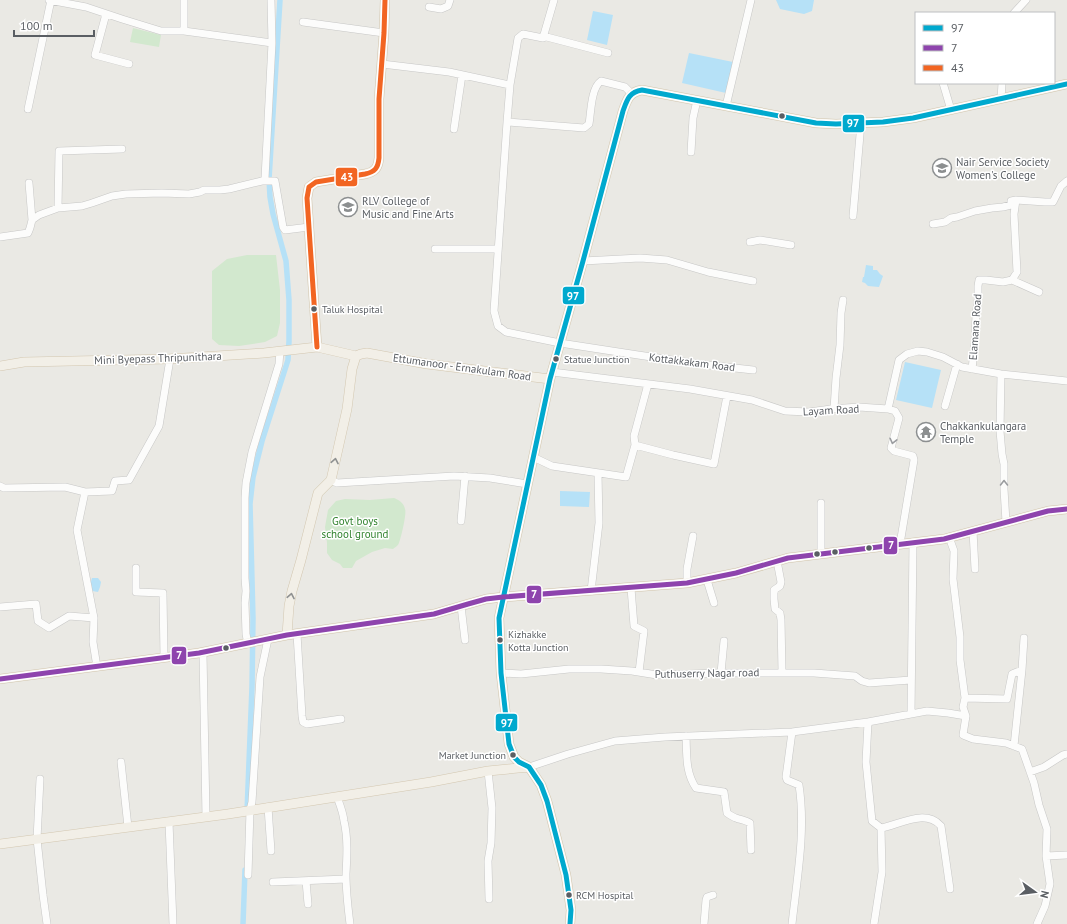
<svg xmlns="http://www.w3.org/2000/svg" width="1067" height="924" viewBox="0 0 1067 924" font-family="'PT Sans',sans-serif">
  <rect width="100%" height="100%" fill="#eae9e4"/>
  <path fill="#d2e8ce" d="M133,28l28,7 -2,12 -29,-5z
    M247,255h29l4,35v33l-3,13 -12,6 -26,4 -20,-1 -7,-6v-68l15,-12z
    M394,498c5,2 10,5 11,11 2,4 -4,29 -6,34 -1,3 -4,4 -6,6l-8,-1 -13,4 -16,9 -4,7h-9l-3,-4 -8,-4 -5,-7v-10l-2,-16 3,-17 8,-9 9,-2 25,1z"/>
  <path fill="#b6e1f7" d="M776,0h38l-2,11 -8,3 -24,-5z
    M593,11l20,4 -6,30 -20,-5z
    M689,53l44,9 -7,31 -44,-10z
    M866,265l7,1v4h4l3,4 3,2 -4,11 -11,-1 -3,-3 -3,-1 1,-5h1z
    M905,362l36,8 -9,38 -36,-8z
    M560,491l30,1 -1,15 -29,-1z
    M92,578h6l3,4 -1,5 -2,5 -6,-1 -2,-6z"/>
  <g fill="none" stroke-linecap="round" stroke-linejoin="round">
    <path stroke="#b6e1f7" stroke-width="5.5" d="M247,812l5,-125 1,-69 -3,-114 3,-27 9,-36 26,-81 1,-19v-41l-3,-39 -13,-47 -3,-17 -1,-18 11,-179
      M243,924l2,-54"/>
    <defs>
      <path id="minor" d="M49,0l37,7 36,12 39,12h23l88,12 -7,135v3h10l8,46 2,3 24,-3
        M271,0l1,43
        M554,0l-11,38 -20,-4 -5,4 -8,47 -3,37 -13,189 4,15 8,6 54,11 78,12 61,9 54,6
        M429,7l12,2 7,-3 2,-6
        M1014,13l12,-13
        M106,14l-11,41 34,9
        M303,22l81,11
        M184,31v-31
        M543,36l65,17
        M382,64l67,8 61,13
        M943,83l8,27
        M1001,99l1,-16
        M726,106l25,-106
        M28,109l23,-109
        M507,122l77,6 5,-4c2,-12 2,-36 12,-43l24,6 7,7
        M454,129l8,-54
        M691,152l2,-34 4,-18
        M29,183l3,37
        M58,208l1,-57 63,-2
        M853,216l8,-93
        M933,224l12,-2 6,-4 6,-1 18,-6 17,-3 11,-1 8,-2v-4l5,-1 29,2h8l8,-16 6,-5
        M0,237l28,-4 2,-5 2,-8 7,-5 19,-7 24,-2 10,-3 20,-7 14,-2 36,-1 27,1 11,-2 4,-2h16l9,-1 33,-8h3
        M750,242l10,-2 31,5
        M435,249h63
        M583,261l57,-3 27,2 41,12 45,9
        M1012,280l27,12
        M972,369l3,-27 1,-27 2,-16v-13l1,-6h7l17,2 9,-2 5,-8 -3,-58 2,-14
        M552,372l138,17 62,11 33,11 24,1 22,-3 28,-2 29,2 11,-49 8,-6 11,-3 9,1 16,5 19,10 39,7 66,7
        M1001,374l-1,57 2,23 2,10v25l2,33
        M945,406l12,-42
        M834,409l2,-31 4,-33 1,-32 2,-13
        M888,409l7,2 4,7 -8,30 3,3 19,5 1,4 -14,84
        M635,445l-1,-9 14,-52
        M533,457l19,9 74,11 9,-32 38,10 41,9 13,-68
        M331,480l6,3 117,-7 36,2 37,6
        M0,486l4,2 61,-1 20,5
        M821,503v51
        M461,521l4,-45
        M973,531l2,38
        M949,537l5,14 -1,28 7,58v23l5,38 -2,9 3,9
        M777,561l4,21 -1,4 -6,4v9l1,10 5,4 1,7 1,52
        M136,568v24l27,1 1,65
        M707,580l7,23
        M687,583v-14l6,-33
        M631,588l3,38 10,5 -5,41
        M591,591l8,-68 -1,-50
        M461,606l4,34
        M0,607l36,-3 2,17 11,7 20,-12 25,2 -1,24 4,25
        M94,618l-17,-88 8,-38 27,-1 3,-10 14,-1 30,-54 11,-67
        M297,634l5,82 1,6 4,2 34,-5
        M248,644l-2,-10 -1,-31 1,-12 -1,-13v-80l1,-15 6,-31 27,-88 1,-13
        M203,653l3,164
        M1022,670l2,-32
        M501,673l20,1 48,-5h32l31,2 25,4 64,-2h93l41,3 7,5 7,2 42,-3
        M721,673l3,-32
        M965,698l42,1 5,-25 10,-4 -8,76
        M911,714l16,-3 21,2 18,3 -3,19 10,4 33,4 16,6 12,34 5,22 8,24 -1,27 4,28 -5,22 -8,18
        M868,722l-2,40 6,59 9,7 1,44 -8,52
        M792,732l-6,45 1,3 12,5c7,46 -2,93 -7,139
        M686,736c1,18 -1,36 10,52l28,4 3,21c3,2 6,4 9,5 5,2 9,2 14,5l1,27
        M121,762l7,65
        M529,767l39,-13 47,-13 50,-4 127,-5 76,-10 43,-8 2,-172
        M488,771l4,37 -1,35 -3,18 1,38
        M1030,772l14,-5 19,-12 4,-1
        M40,779l-3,60 6,56 4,29
        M337,797c3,8 6,15 7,24 4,17 3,35 2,53 0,17 2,34 4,50
        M268,807l3,44
        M169,822l4,102
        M881,828c18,-3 44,-20 60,-2l9,63
        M1046,856l21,-1
        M248,875l2,-65 2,-8 8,-125 8,-38
        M306,881l2,23
        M273,882l73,-3
        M704,924l2,-24 1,-3 6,-2"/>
      <path id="major" d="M317,347l-10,-149 2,-11 7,-5 49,-8c10,-2 13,-6 14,-16v-59l5,-66 1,-33
        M0,366l24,-4 144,-3 96,-6 53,-6 39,9
        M287,635l2,-29 3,-15 9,-31 17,-67 13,-13 16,-71 5,-40 4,-13 5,-2 6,-1 60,11 123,15
        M0,679l199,-26 88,-18 147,-21 34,-10 18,-5 17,-2 184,-14 49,-10 52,-15 156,-19 104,-28 19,-2
        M0,844l228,-30 203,-32 57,-11 41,-4
        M570,924l1,-14 -5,-35 -19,-74 -6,-16 -12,-18 -10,-5 -5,-5 -5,-13 -8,-71 -2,-55 51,-239 33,-118 40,-150c4,-11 6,-19 19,-21l174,33 20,1 47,-2 30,-4 154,-34"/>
    </defs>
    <use href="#minor" stroke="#c7c7c6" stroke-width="8"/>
    <use href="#major" stroke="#d3c7b0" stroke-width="10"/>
    <use href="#minor" stroke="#fcfcfb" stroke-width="7"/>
    <use href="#major" stroke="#f2efe7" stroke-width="9"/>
    <defs>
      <path id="bus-1" d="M570,924l1,-14 -5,-35 -19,-74 -6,-16 -12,-18 -10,-5 -5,-5 -5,-13 -8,-71 -2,-55 51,-239 33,-118 40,-150c4,-11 6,-19 19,-21l174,33 20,1 47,-2 30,-4 154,-34"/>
      <path id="bus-2" d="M0,679l199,-26 88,-18 147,-21 34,-10 18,-5 17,-2 184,-14 49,-10 52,-15 156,-19 104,-28 19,-2"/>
      <path id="bus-3" d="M317,347l-10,-149 2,-11 7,-5 49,-8c10,-2 13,-6 14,-16v-59l5,-66 1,-33"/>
    </defs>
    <use href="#bus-1" stroke="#fff" stroke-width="8"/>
    <use href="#bus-2" stroke="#fff" stroke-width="8"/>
    <use href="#bus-3" stroke="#fff" stroke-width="8"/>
    <use href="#bus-1" stroke="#00a9ce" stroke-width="5"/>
    <use href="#bus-2" stroke="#8e44ad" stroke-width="5"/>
    <use href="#bus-3" stroke="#f26522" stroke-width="5"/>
  </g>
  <defs><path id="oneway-chevron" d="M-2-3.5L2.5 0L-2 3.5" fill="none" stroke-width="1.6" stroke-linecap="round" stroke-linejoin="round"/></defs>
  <g stroke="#9b9da0">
    <use href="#oneway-chevron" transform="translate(893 441) rotate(104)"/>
    <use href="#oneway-chevron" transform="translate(1004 483) rotate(-90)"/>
  </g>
  <g stroke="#8f9191">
    <use href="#oneway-chevron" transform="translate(335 461) rotate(-79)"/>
    <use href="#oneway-chevron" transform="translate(291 596) rotate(-79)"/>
  </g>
  <defs>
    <symbol id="university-ring" viewBox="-11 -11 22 22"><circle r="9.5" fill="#fff" stroke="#8c8f90" stroke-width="1.5"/><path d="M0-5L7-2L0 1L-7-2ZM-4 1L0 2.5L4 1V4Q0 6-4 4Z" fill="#8c8f90"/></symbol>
    <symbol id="temple-ring" viewBox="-11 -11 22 22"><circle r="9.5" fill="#fff" stroke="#8c8f90" stroke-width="1.5"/><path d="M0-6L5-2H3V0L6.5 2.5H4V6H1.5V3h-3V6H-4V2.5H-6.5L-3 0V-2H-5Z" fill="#8c8f90"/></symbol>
  </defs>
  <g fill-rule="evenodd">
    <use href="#university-ring" x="931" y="157" width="22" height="22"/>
    <use href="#university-ring" x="337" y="196" width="22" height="22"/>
    <use href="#temple-ring" x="915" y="421" width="22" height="22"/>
  </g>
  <g fill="#5a5e63" stroke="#fff" stroke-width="1.5">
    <circle cx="782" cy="116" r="3.5"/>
    <circle cx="314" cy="309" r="3.5"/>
    <circle cx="556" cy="359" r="3.5"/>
    <circle cx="869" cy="548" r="3.5"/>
    <circle cx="835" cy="552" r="3.5"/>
    <circle cx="817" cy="554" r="3.5"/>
    <circle cx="500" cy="640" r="3.5"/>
    <circle cx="226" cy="648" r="3.5"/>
    <circle cx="513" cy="755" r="3.5"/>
    <circle cx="569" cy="895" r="3.5"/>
  </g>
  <g text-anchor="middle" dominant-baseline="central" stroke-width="3" stroke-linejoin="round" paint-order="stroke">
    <g font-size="10" fill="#5a5e63" stroke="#fff" text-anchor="start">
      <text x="322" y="309">Taluk Hospital</text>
      <text x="564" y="359">Statue Junction</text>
      <text x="508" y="634">Kizhakke<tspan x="508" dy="13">Kotta Junction</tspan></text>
      <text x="506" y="755" text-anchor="end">Market Junction</text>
      <text x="576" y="895">RCM Hospital</text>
    </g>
    <g font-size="11" fill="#5a5e63" stroke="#fff" text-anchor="start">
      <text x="956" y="162">Nair Service Society<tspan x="956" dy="13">Women's College</tspan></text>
      <text x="362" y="201">RLV College of<tspan x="362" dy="13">Music and Fine Arts</tspan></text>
      <text x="940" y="426">Chakkankulangara<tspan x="940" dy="13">Temple</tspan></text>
    </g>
    <g font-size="11" fill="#5a5e63" stroke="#fff">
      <text transform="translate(975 327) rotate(-86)">Elamana Road</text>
      <text transform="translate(158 358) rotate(-2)">Mini Byepass Thripunithara</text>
      <text transform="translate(692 362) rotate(7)">Kottakkakam Road</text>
      <text transform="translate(462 367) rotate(8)">Ettumanoor - Ernakulam Road</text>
      <text transform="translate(831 410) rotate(-3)">Layam Road</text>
      <text transform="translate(707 673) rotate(-1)">Puthuserry Nagar road</text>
    </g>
    <g font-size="11" fill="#338430" stroke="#fff">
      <text x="355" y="521">Govt boys<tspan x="355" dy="13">school ground</tspan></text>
    </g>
  </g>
  <g stroke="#fff" stroke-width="1.5">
    <rect x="842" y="114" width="23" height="19" rx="4" fill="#00a9ce"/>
    <rect x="335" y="167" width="23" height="20" rx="4" fill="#f26522"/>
    <rect x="562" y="286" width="23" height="19" rx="4" fill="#00a9ce"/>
    <rect x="883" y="536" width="15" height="19" rx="4" fill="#8e44ad"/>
    <rect x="526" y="585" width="16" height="19" rx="4" fill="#8e44ad"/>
    <rect x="171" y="646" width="16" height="19" rx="4" fill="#8e44ad"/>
    <rect x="495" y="713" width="23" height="19" rx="4" fill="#00a9ce"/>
  </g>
  <g font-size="11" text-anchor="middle" font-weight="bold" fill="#fff">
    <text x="853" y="127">97</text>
    <text x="347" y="181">43</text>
    <text x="573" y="300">97</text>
    <text x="891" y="549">7</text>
    <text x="534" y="598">7</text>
    <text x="179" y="659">7</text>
    <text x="507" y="727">97</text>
  </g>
  <rect x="915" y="12" width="140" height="72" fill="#ffffff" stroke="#bdbfc1"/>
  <rect x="923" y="25" width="20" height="6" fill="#00a9ce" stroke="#bdbfc1"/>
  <text x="951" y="32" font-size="12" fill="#5a5e63">97</text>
  <rect x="923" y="45" width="20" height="6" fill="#8e44ad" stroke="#bdbfc1"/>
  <text x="951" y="52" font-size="12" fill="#5a5e63">7</text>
  <rect x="923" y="65" width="20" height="6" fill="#f26522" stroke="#bdbfc1"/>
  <text x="951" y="72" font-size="12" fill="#5a5e63">43</text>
  <g transform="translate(1035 892) rotate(104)" stroke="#ffffff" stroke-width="3" paint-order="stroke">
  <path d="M0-3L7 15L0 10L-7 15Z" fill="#5a5e63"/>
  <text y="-6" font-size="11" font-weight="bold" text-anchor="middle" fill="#5a5e63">N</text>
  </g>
  <path d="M14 30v6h80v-6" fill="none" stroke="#5a5e63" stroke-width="2"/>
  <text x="20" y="30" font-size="12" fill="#5a5e63" stroke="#ffffff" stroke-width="3" paint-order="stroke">100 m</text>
</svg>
